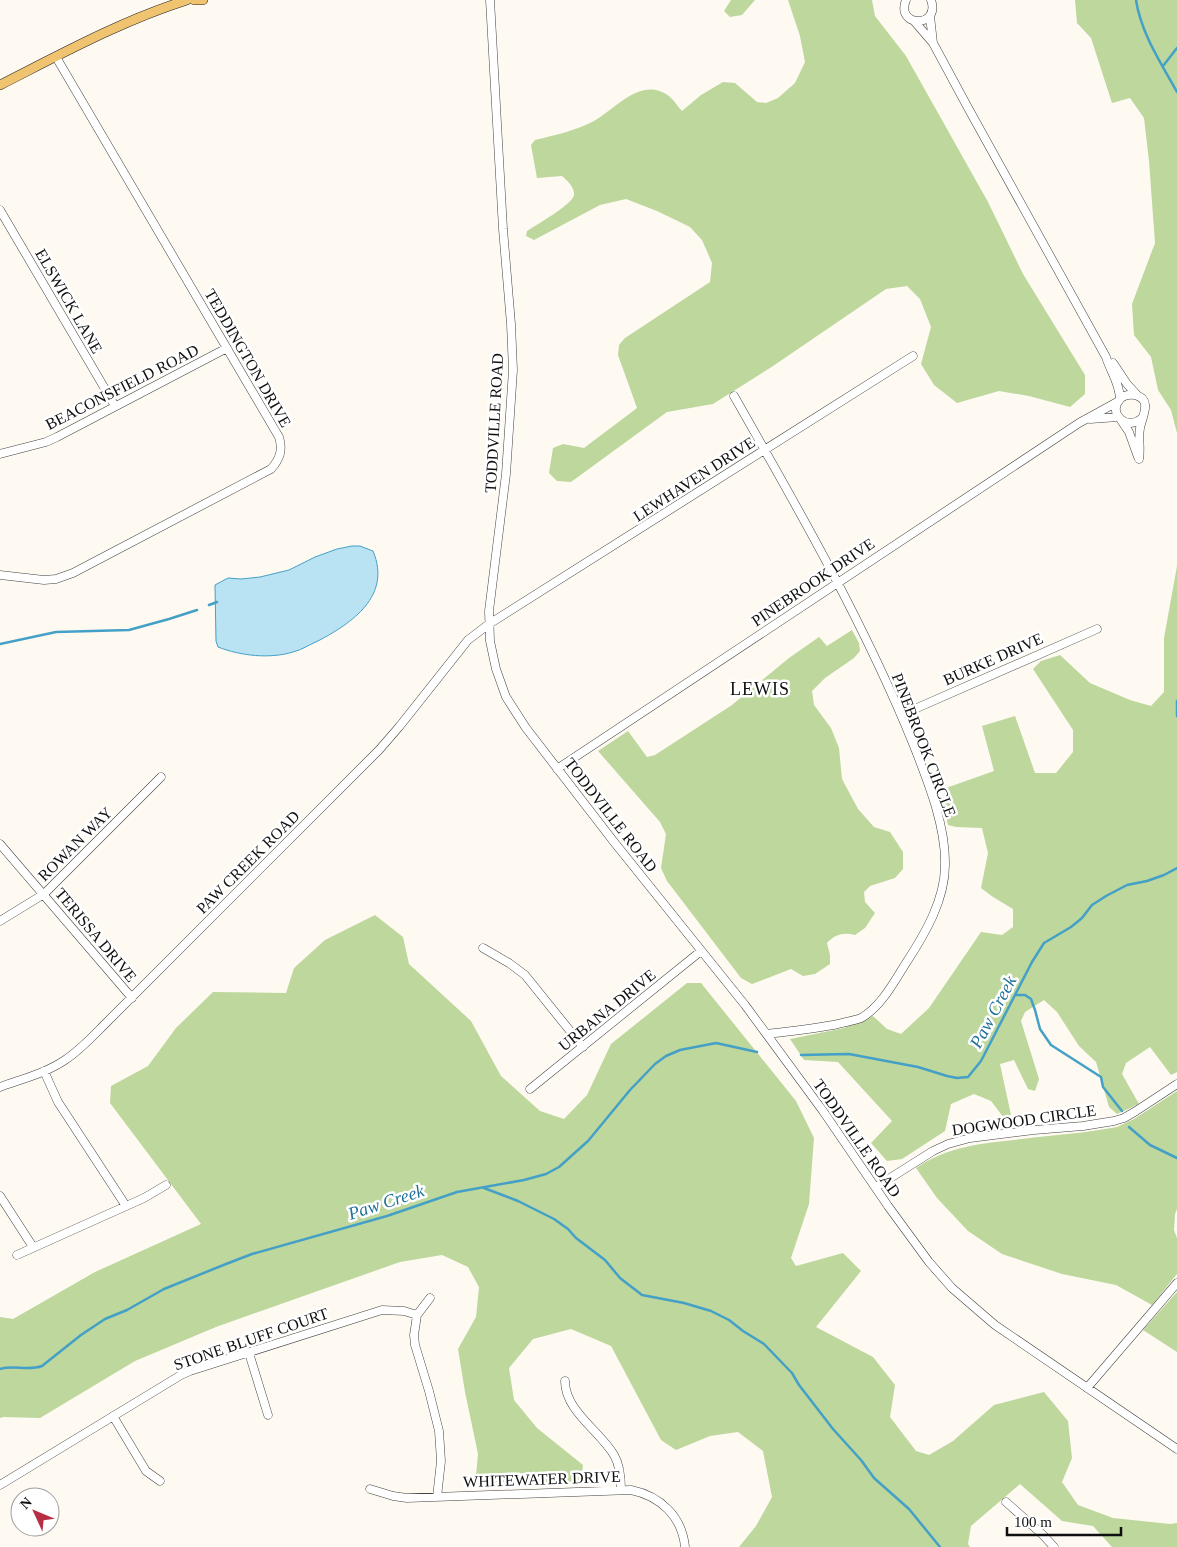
<svg xmlns="http://www.w3.org/2000/svg" width="1177" height="1547" viewBox="0 0 1177 1547" font-family="'Times New Roman',serif">
  <rect width="100%" height="100%" fill="#fefaf2"/>
  <path fill="#bdd79d" d="M731,0h24l-13,15 -12,2 -6,-6z
    M788,0h84l3,16 31,40 82,146 35,72 62,101v19l-15,13 -41,-11 -30,-5 -42,12 -23,-18 -13,-21 10,-37 -11,-28 -13,-13 -21,3 -113,77 -60,38 -46,8 -96,70 -14,-1 -8,-8 4,-25 10,-4 21,4 53,-40 -19,-53 1,-10 6,-7 85,-56 2,-19 -10,-23 -12,-13 -33,-16 -31,-12 -26,6 -66,35 -8,-4 1,-5c9,-6 45,-26 47,-36 1,-7 -7,-15 -12,-19l-25,2 -6,-33 4,-5c20,-5 40,-9 59,-19 23,-13 47,-45 75,-25 5,4 9,11 13,15l19,-16 22,-13 12,1 22,19 9,1 12,-5 17,-15 10,-21 -5,-26z
    M1075,0h102v433l-6,-23 -13,-20 -7,-33 -17,-22 -2,-31 23,-61 -6,-82 -5,-43 -14,-20 -18,5 -21,-65 -14,-15z
    M1177,566v506l-6,3 -21,-28 -24,16 -4,11 17,30 -22,10 -8,-7 -13,-45 -17,-16 -22,-34 -13,-12 -19,12 -4,9 18,58 -4,12 -7,-2 -14,-29 -14,4 11,51 -7,3 -13,-17 -17,-7 -23,10 -6,27 -43,28 -15,2 -16,-18 21,-22 -54,-59 -34,-2 -14,-21 54,-11 29,-12 14,13 14,5 28,-26 52,-76 21,3 11,-8v-18l-20,-12 -12,-9 7,-35 -6,-25 -26,-1 -8,-2 -6,-25 4,-12 48,-17 -12,-45 33,-10 20,57h21l17,-21v-22l-40,-61 8,-8 19,-6 30,28 40,17 21,6 13,-14v-54z
    M852,630l7,13 1,8 -6,7 -29,20 -13,13 2,14 17,23 8,20 3,31 16,30 16,18 16,5 13,20v17l-8,9 -25,8 -6,6 1,10 10,11 -10,15 -10,7c-11,-3 -20,-1 -28,8l3,12v9l-15,10 -12,2 -12,-7 -39,15 -11,-6 -74,-97 -6,-13 5,-34 -6,-12 -62,-71 30,-20 19,26 8,-2 77,-50 57,-47 30,-21 8,9z
    M375,915l28,22 6,27 62,57 30,55 39,35 24,8 23,-24 24,-51 76,-61h14l95,118 18,37 -5,66 -18,54 5,8 47,-13 18,18 -45,56 57,30 22,28 -5,32 26,34 13,4 24,-14 41,-36 50,-13 24,29 4,37 -10,24 16,23 35,13 57,6 7,-1v24h-65l-19,-21 -31,-5 -42,-37 -49,42 -3,18 2,3h-231l17,-21 16,-29 -9,-46 -25,-19 -28,4 -34,14 -15,-10 -50,-94 -40,-17 -38,10 -24,29 5,32 23,28 46,37 -2,17h-83l-23,4 3,-32 -13,-62 -7,-43 18,-32 3,-30 -11,-20 -26,-12 -42,7 -184,65 -81,34 -95,57 -37,-1 -3,1v-101l13,2 82,-47 106,-48 -91,-121 1,-17 37,-20 28,-38 37,-36 73,1 8,-25 31,-28z
    M1177,1091v118l-2,5 -1,16 3,8v36l-25,31 -36,-20 -54,-11 -60,-20 -34,-23 -31,-33 -21,-30c31,-22 69,-25 106,-29 32,-4 64,-6 95,-12l17,-8z
    M1177,1292v60l-34,-22z"/>
  <path fill="#b9e3f3" stroke="#44a0c6" d="M352,546h8l13,5c19,45 -21,72 -55,90 -8,3 -16,9 -25,11 -23,7 -52,4 -75,-5l-2,-6 -1,-56 13,-7 13,1 19,-2 29,-7 26,-13 22,-8z"/>
  <g fill="none" stroke-linecap="round" stroke-linejoin="round">
    <path stroke="#44a0c6" stroke-width="2.5" d="M1136,0c5,33 25,63 41,92
      M1163,66l14,-18
      M209,605l8,-3
      M0,644l56,-12 73,-2 40,-11 28,-9
      M1177,701v15
      M1015,995h10l6,4 4,11 5,19 11,16 50,32 2,10 19,24
      M801,1055l48,-1 69,13 29,9 10,2 11,-1 13,-16 51,-99 12,-19 27,-16 11,-9 10,-13 14,-9 21,-11 20,-4 17,-6 13,-7
      M1129,1127l21,18 27,13
      M484,1188l34,13 36,18 14,10 8,9 29,22 15,18 22,17 42,8 27,8 18,9 14,11 21,13 28,29 7,12 34,44 28,31 13,18 35,31 31,38
      M0,1369c14,-4 29,2 42,-3l39,-31 24,-16 22,-9 37,-21 62,-25 26,-10 135,-38 70,-24 67,-12 22,-6 13,-7 29,-26 42,-51 25,-26 11,-8 14,-6 36,-7 41,9"/>
    <defs>
      <path id="minor" d="M490,0l13,229 8,95 2,46 -7,104 -17,137 1,30 6,28 10,28 20,31 88,114 131,163 78,106 65,95 41,56 23,26 43,37 182,124
        M906,0c-11,28 35,28 25,0
        M930,16l3,27
        M914,21l19,22 34,63 139,251c5,16 13,24 14,42
        M0,210l115,196
        M1113,363l14,21 11,12
        M734,396c65,114 131,229 180,350 14,36 32,80 31,119 0,35 -20,69 -39,98 -12,19 -25,44 -45,55 -8,3 -16,4 -23,6 -24,5 -48,7 -71,10
        M1090,419l28,-2
        M1121,420l8,12 9,25
        M0,454l46,-12 11,-5 170,-89
        M1139,459c2,-11 -1,-20 1,-31 2,-11 13,-29 -5,-33 -6,-1 -11,0 -15,4 -13,14 7,33 22,19
        M0,575l44,5 12,-1 17,-6 198,-104c9,-10 12,-19 8,-32l-223,-380
        M901,715l196,-86
        M557,769l522,-346 40,-22
        M0,844l132,154
        M0,921l44,-27 117,-117
        M483,948l26,15 16,12 58,72
        M44,1071l14,31 68,104
        M0,1087c22,-8 46,-14 65,-27 15,-10 27,-23 40,-36l274,-274 20,-23 69,-87 21,-16 424,-268
        M530,1089l171,-138
        M876,1187l57,-36 15,-7 22,-6 64,-8 49,-4 31,-5 10,-3 12,-7 41,-27
        M0,1196l33,51
        M17,1255l127,-57 22,-13
        M430,1298l-13,17 -3,20 1,10 14,46 10,40 2,30 -4,36
        M249,1353l19,62
        M565,1381c0,30 35,50 49,74 6,10 7,23 7,35
        M1087,1388l90,-105
        M113,1416l33,55 14,10
        M0,1485l181,-110 9,-4 192,-61 22,1 13,4
        M370,1489l23,7 14,2 224,-8c29,6 51,26 54,57
        M1006,1502l37,33 11,12"/>
      <path id="major" d="M194,0h9
        M0,85c61,-31 121,-64 187,-85"/>
    </defs>
    <use href="#minor" stroke="#424242" stroke-width="9"/>
    <use href="#major" stroke="#202020" stroke-width="10"/>
    <use href="#minor" stroke="#fff" stroke-width="8"/>
    <use href="#major" stroke="#f0c370" stroke-width="9"/>
  </g>
  <g text-anchor="middle" dominant-baseline="central" stroke-width="5" stroke-linejoin="round" paint-order="stroke">
    <g font-size="16" fill="#0f0f0f" stroke="#fff">
      <text transform="translate(69 301) rotate(60)">ELSWICK LANE</text>
      <text transform="translate(248 358) rotate(60)">TEDDINGTON DRIVE</text>
      <text transform="translate(122 387) rotate(-27)">BEACONSFIELD ROAD</text>
      <text transform="translate(494 423) rotate(-87)">TODDVILLE ROAD</text>
      <text transform="translate(694 479) rotate(-33)">LEWHAVEN DRIVE</text>
      <text transform="translate(813 582) rotate(-34)">PINEBROOK DRIVE</text>
      <text transform="translate(993 659) rotate(-24)">BURKE DRIVE</text>
      <text transform="translate(924 745) rotate(69)">PINEBROOK CIRCLE</text>
      <text transform="translate(611 815) rotate(52)">TODDVILLE ROAD</text>
      <text transform="translate(75 844) rotate(-45)">ROWAN WAY</text>
      <text transform="translate(248 862) rotate(-45)">PAW CREEK ROAD</text>
      <text transform="translate(96 935) rotate(50)">TERISSA DRIVE</text>
      <text transform="translate(607 1010) rotate(-39)">URBANA DRIVE</text>
      <text transform="translate(1024 1120) rotate(-8)">DOGWOOD CIRCLE</text>
      <text transform="translate(857 1138) rotate(55)">TODDVILLE ROAD</text>
      <text transform="translate(251 1339) rotate(-19)">STONE BLUFF COURT</text>
      <text transform="translate(542 1479) rotate(-2)">WHITEWATER DRIVE</text>
    </g>
    <g font-size="18" letter-spacing="1" fill="#0f0f0f" stroke="#fff">
      <text x="760" y="689">LEWIS</text>
    </g>
    <g font-size="18" font-style="italic" fill="#1f719a" stroke="#fff">
      <text transform="translate(993 1012) rotate(-62)">Paw Creek</text>
      <text transform="translate(386 1202) rotate(-18)">Paw Creek</text>
    </g>
  </g>
  <g transform="translate(35 1512) rotate(314)"><circle r="24" fill="#ffffff" stroke="#9f9f9f"/>
  <path d="M0-4L9 19L0 12L-9 19Z" fill="#b82e43"/>
  <text y="-8" font-size="14" font-weight="bold" text-anchor="middle" fill="#0f0f0f">N</text>
  </g>
  <path d="M1007 1527v8h114v-8" fill="none" stroke="#0f0f0f" stroke-width="2.5"/>
  <text x="1014" y="1527" font-size="15" fill="#0f0f0f" stroke="#ffffff" stroke-width="4" paint-order="stroke">100 m</text>
</svg>
